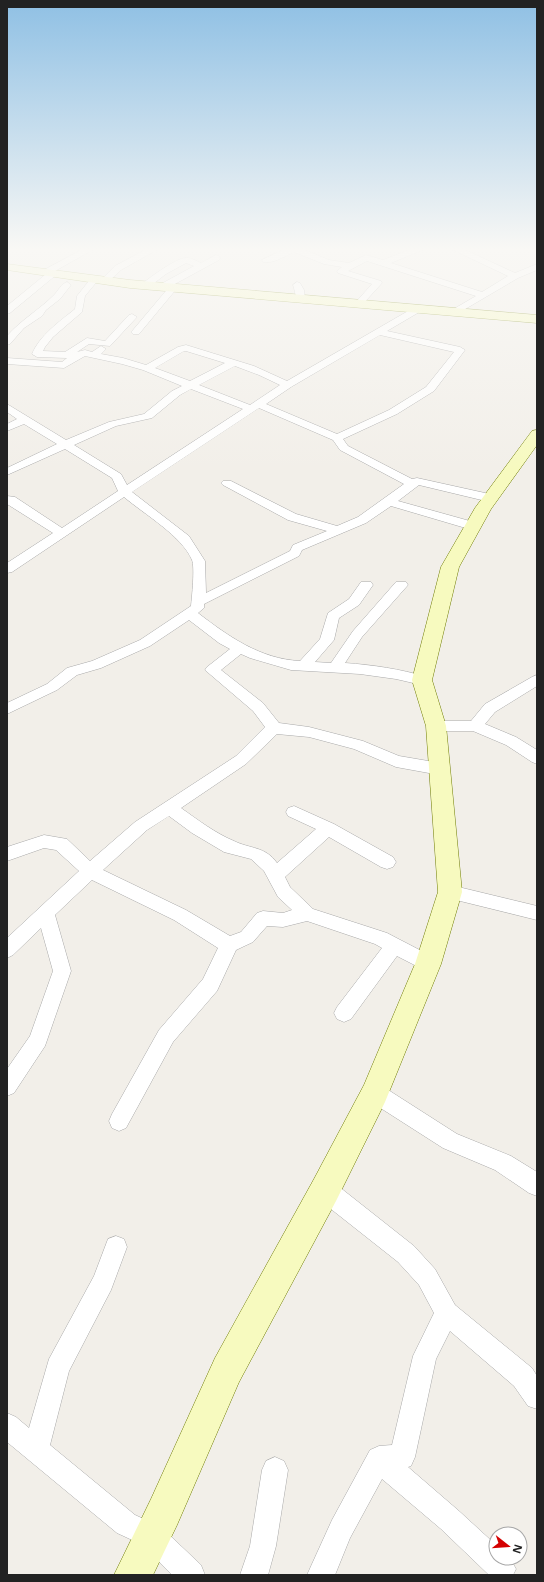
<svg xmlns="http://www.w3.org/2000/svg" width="544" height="1582" viewBox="0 0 544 1582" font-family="'Open Sans',sans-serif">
  <rect width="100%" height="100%" fill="#f2efe9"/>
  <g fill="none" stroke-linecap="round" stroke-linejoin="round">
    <defs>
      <path id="street" d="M85,248h11l-41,23 2,2 -1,2 -46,38 -3,1v-8l39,-32 -3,-2 1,-2z
        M149,248h11l-39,22 -13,12h-6l-1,-2 14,-14z
        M287,248h13l29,12 20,3 17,-8 17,5 31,-12h13l-36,15 91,29 26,-16 -59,-28h12l54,25 22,-9v6l-19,8 -63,37 -3,-1 -2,-2 2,-2 24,-14 -109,-35 -19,10 33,10 1,2 -20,22 -3,1 -4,-3 17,-19 -34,-11 -1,-2 5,-4 -18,-3 -30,-12c-9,4 -21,12 -31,10l-1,-2z
        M216,255l3,1 1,2 -1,2 -46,25 5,2 -39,47h-6l-2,-2 2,-2 37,-44 -6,3 -4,-3 1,-2 33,-18 -8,-3 -20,11 -17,13h-6l-1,-2 1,-2c8,-6 33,-25 43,-25 4,-1 10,3 15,5z
        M95,276l4,3 -14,17 -3,16 -29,25 -8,10 -2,4 22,1 22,-14 18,3 24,-26 3,-1 5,3 -27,29 -21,-2 -12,8 8,-2 7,2 9,-6 5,3 -5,5 22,4 23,7 32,-18 8,-2 68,21 33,15 128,-74h6l2,2 -2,2 -34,20 73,16 5,3 -31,41 -37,23 -54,25 5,7 64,33 5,-1 77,17 2,3 -2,3 -4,1 -71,-17 -21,16 79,22 2,3 -2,3h-8l-78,-23 -25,17 -64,27 -3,6 -95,48v4l-6,5c30,23 62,46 102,48l20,-22 8,-26 21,-14 12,-17h10l2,3 -14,20 -20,13 -5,22 -19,22 16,1 22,-32 43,-49h10l2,3 -46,52 -17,26c28,2 55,6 82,14l2,3 -2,3 -5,2 -26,-6 -36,-5 -69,-4 -41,-12 -9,-4 -20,16 42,33 16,20 30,4 54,14 36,15 41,7 6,2 2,4 -2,4 -6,2 -44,-8 -42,-18 -45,-12 -32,-3 -31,30 -65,44c17,12 34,25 53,33 16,8 31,5 43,22l39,-34 -28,-13 -2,-4 2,-4 6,-2 40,18 59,33 3,5 -3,5 -6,2 -6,-2 -52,-30 -44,40 5,10 23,22 74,24 48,25 2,6 -2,6 -7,2 -31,-16 -46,63 -7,3 -7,-3 -3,-6 3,-6 45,-59 -7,-4 -68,-23 -24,6 -16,-1 -14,16 -17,8 -19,41 -44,51 -47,86 -7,3 -7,-3 -3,-7 3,-7 47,-84 44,-51 15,-31 -44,-28 -82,-40 -37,35 16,56 -26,75 -31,47 -7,3v-27l23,-33 23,-65 -12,-43 -28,27 -6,3v-20l72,-67 -23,-21 -12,-2 -37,13v-14l37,-12 23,4 23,22 45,-39 101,-66 29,-29 -12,-16 -48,-41 2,-3 23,-18 -11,-6 -30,-23 -39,26 -49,22 -24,7 -20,15 -50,24v-11l40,-19 20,-16 25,-7 48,-21 51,-34c1,-9 4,-39 1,-46 -10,-24 -48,-46 -68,-63l-112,75 -5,1v-10l46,-30 -46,-29v-8l8,1 47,31 56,-37 -6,-13 -47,-29 -58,26v-7l50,-24 -33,-20 -17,7v-7l10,-5 -10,-7v-8l59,36 43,-18 35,-8 28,-23 10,-5 -39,-16 -21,-6 -37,-8 -21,12 -57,-4v-6l55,4 5,-4 -30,-1 -5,-3c8,-19 27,-32 43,-45l2,-13 15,-19zM380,335l74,17 -28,35 -37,23 -52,24 -71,-30 25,-17zM184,351h2l39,12 -35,18 -35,-13zM235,366l24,9 21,10 -30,20 -51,-20zM191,389l52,20 -116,76 -6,-11 -47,-29 42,-19 36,-8 28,-23zM259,408l74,32 7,10 64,34 -46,33 -21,9 -41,-12 -65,-33h-8l-2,2 2,2 65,35 39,11 -34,14 -3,6 -84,42 -1,-32 -16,-25 -57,-44zM169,816l23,17 32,19 27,7 13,12 14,26 14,13 -9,3 -20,-2 -6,2 -16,19 -11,4 -44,-26 -83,-40 44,-40z
        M67,282l4,3 -11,14 -14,11 -4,6 -18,12 -14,16 -3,1v-9c14,-16 32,-26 47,-41 4,-4 7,-11 13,-13z
        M297,282l3,1 4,7 1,8 -1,2h-6c-3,-4 -3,-10 -5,-15z
        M537,675v11l-42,26 -10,12 31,13 21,13v14l-5,-2 -26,-17 -33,-14h-37l-5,-1 -3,-4 3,-4 5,-1h35l14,-17 47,-27z
        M450,885l87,21v14l-93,-23 -3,-5 3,-5z
        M375,1083l7,3 75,48 54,22 26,16v24l-8,-3 -34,-23 -52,-22 -75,-48 -3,-7 3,-7z
        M325,1179l8,3 81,64 21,23 20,36 77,63 5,8v33l-9,-3 -14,-20 -64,-55 -14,28 -21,98 -4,9 -3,1 51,44 37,34v13h14l6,11 -3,6h-24l-48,-46 -59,-50 -32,59 -15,37h-28l25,-55 38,-70 9,-4 13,-1 21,-89 21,-43 -15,-28 -21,-23 -81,-64 -3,-8 3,-8z
        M116,1236l8,3 3,8 -16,43 -42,81 -19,74 85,70 26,12 40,38 4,10h-33l-29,-30 -26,-12 -110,-91v-29l9,4 13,11 20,-69 45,-83 14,-37z
        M275,1457l9,4 4,9 -12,76 -8,29h-28l10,-29 12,-76 4,-9z"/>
      <path id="secondary" d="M7,264l123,16 407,35v8l-407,-35 -123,-18z
        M537,430v15l-46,64 -32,58 -27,113 14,46 16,166 -21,72 -56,138 -49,99 -97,181 -62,143 -24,50h-39l37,-76 64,-141 99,-179 50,-94 51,-121 23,-72 -12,-166 -14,-46 29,-113 34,-59 57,-77z"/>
    </defs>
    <use href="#street" stroke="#a9a9a9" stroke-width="1"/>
    <use href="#secondary" stroke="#707d05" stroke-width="1"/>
    <use href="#street" fill="#fff" fill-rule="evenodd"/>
    <use href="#secondary" fill="#f7fabf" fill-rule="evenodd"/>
  </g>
  <linearGradient id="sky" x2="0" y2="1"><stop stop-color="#8fc0e4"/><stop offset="0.53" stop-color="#f9f8f5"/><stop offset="1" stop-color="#f9f8f5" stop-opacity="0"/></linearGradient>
  <rect width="544" height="470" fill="url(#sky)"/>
  <rect width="544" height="1582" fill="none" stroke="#222222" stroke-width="16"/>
  <g transform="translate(508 1546) rotate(107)"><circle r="19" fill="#ffffff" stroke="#a7a7a7"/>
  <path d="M0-3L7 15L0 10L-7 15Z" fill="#d40000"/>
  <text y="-6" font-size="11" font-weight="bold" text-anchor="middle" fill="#222222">N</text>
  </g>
</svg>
